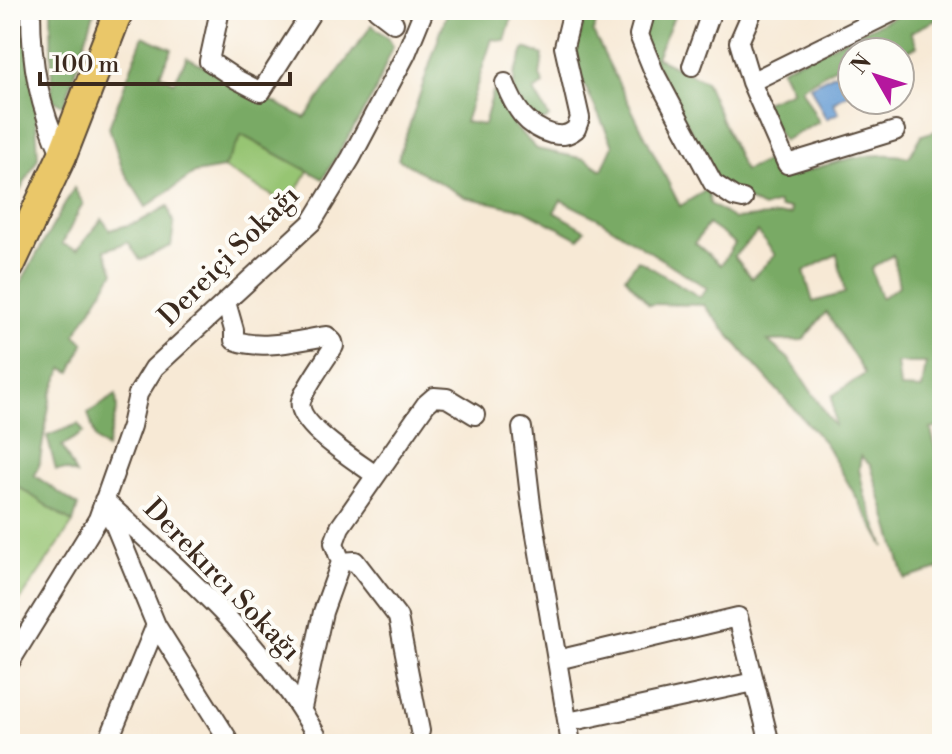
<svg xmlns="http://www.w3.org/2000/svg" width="952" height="754" viewBox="0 0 952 754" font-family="'Libre Bodoni',serif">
  <rect width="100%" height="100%" fill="#fdfcf7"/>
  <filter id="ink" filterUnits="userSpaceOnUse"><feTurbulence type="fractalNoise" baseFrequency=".0125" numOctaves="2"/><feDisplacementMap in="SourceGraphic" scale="16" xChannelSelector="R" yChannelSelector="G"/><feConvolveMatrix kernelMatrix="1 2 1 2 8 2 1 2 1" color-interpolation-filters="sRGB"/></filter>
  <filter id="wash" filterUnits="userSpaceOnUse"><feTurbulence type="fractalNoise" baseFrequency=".006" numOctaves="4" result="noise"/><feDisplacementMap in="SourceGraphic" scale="32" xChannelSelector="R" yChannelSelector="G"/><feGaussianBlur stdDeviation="1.8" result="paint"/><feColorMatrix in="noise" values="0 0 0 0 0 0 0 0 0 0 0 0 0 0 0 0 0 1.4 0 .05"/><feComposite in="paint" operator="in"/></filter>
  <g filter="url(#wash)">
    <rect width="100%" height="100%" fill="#f7e9d5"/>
    <path fill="#97c573" stroke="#697848" stroke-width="2" d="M242,135l66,36 -19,34 -66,-37z
      M10,481l63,42 -63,92v-77l6,-9 -6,-4z"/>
    <path fill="#79aa65" stroke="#5a6a42" stroke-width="2" fill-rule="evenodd" d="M10,10h21l7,148 -28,51z
      M51,10h44l-31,96 -12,-7z
      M448,10h66l-9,31 -13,-2 -27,83 19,3 9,-33 8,2 12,31 24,24 48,10 17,11 11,-25 -39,-82 12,-53h15l-8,22 87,174 28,-17 2,15 24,15 57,-5 -1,-6h-10l-2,-5 -15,5 -43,-22 -80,-151 9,-25h28l-21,47 49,24 39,90 30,-13 8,16 7,3c40,-13 77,-28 120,-20l13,-22 20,-6v298l-11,2 6,26h5v113l-37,11 -34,-113 -10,-10 -2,13 6,27 20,51 -60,-104 -75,-83 -46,-55 -55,-1 -24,-27 13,-17 62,37 7,-9 -110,-70 -36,-18 -7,12 31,18 -6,9 -54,-29 -60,-13 -67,-38zM708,224l27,19 -14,22 -26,-22zM758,232l17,23 -23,23 -18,-22zM837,254l8,39 -32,9 -9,-31zM893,255l6,31 -18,12 -10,-29zM826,312l39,62 -33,22 3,31 -45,-67 -22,-19 35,-1zM897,363h29l-4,26 -22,-1z
      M909,10h33v7l-31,15 6,14 -17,8v-2h-48v5l-51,31 18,34 -36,19 -21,-38 30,-12 -11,-22z
      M372,25l16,13 5,8 -19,48 -51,85 -81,-44 -19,33 -28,5 -49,34 -24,-39 -13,-41 34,-91 29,13 -12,25 14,8 13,-25 118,61z
      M525,48l18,7 -3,21 4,9 -10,6 15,26 -3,3 -12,3 -20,-29v-19z
      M74,188l9,15 -21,41 15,6 25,-31 8,11 29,-8 29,-16 6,19 -3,21 -31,14 -12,-18 -23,8 9,22 -39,63 9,8 -13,29 -8,-4 -12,26 -12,72 -5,9 44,31 -5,17 -63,-42v-179z
      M116,395l1,15 -11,39 -10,-9 -8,-27z
      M78,424l6,8 -22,14 14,28 -10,-4h-10l-9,-34z"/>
    <path fill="#689dd4" stroke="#526479" stroke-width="2" d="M852,65v27l-19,10 6,11 -13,6 -16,-33z"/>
  </g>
  <g filter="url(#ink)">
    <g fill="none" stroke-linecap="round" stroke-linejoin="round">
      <defs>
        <path id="street" d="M31,10c0,55 8,96 31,146
          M220,10l-11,51 27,18 25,13 52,-82
          M377,10l17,13
          M646,10l-7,25 15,37 59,111 21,14 9,2
          M753,10l-14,32 12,40 36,82 108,-33
          M692,66l20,-56
          M751,82l146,-72
          M505,83c9,24 21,44 47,51 10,2 15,2 24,-5l4,-11 -16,-71 9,-37
          M226,302l8,28v10c28,11 64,0 93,-4l6,6 1,4c-8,13 -30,43 -33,55 -6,23 57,61 74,74
          M522,428l9,77 40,239
          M104,500c80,74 165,146 217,244
          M107,506l49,119 75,119
          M341,562l-7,-19 6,-16 86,-123 8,-7 13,1 28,17
          M557,660l181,-43 32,127
          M10,662l88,-143 33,-93 7,-32 16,-26 158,-146 39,-64 55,-104 18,-44
          M302,708l21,-96 18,-50 14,-1 43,56 22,114
          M568,722l186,-40
          M107,744l49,-119"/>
        <path id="primary" d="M10,266l52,-110 57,-146"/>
      </defs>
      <use href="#street" stroke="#574739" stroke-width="22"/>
      <use href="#primary" stroke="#574739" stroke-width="32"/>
      <use href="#street" stroke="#fff" stroke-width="18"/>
      <use href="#primary" stroke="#eac769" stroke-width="28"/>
    </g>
  </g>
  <g text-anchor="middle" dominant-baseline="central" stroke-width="8" stroke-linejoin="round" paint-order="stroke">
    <g font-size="28" fill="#3b2a1e" stroke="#fdfcf7">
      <text transform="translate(229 256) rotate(-45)">Dereiçi Sokağı</text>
      <text transform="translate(222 580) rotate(46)">Derekırcı Sokağı</text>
    </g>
  </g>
  <rect width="952" height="754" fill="none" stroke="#fdfcf7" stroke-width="40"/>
  <g transform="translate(876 76) rotate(309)"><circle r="38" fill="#fdfcf7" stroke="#afa8a0" stroke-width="2"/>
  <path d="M0-6L14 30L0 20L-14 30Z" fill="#b5179e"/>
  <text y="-12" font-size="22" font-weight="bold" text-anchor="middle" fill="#3b2a1e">N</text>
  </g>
  <path d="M40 72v12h250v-12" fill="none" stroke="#3b2a1e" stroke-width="4"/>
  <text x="52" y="72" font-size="24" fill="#3b2a1e" stroke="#fdfcf7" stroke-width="6" paint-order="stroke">100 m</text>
</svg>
